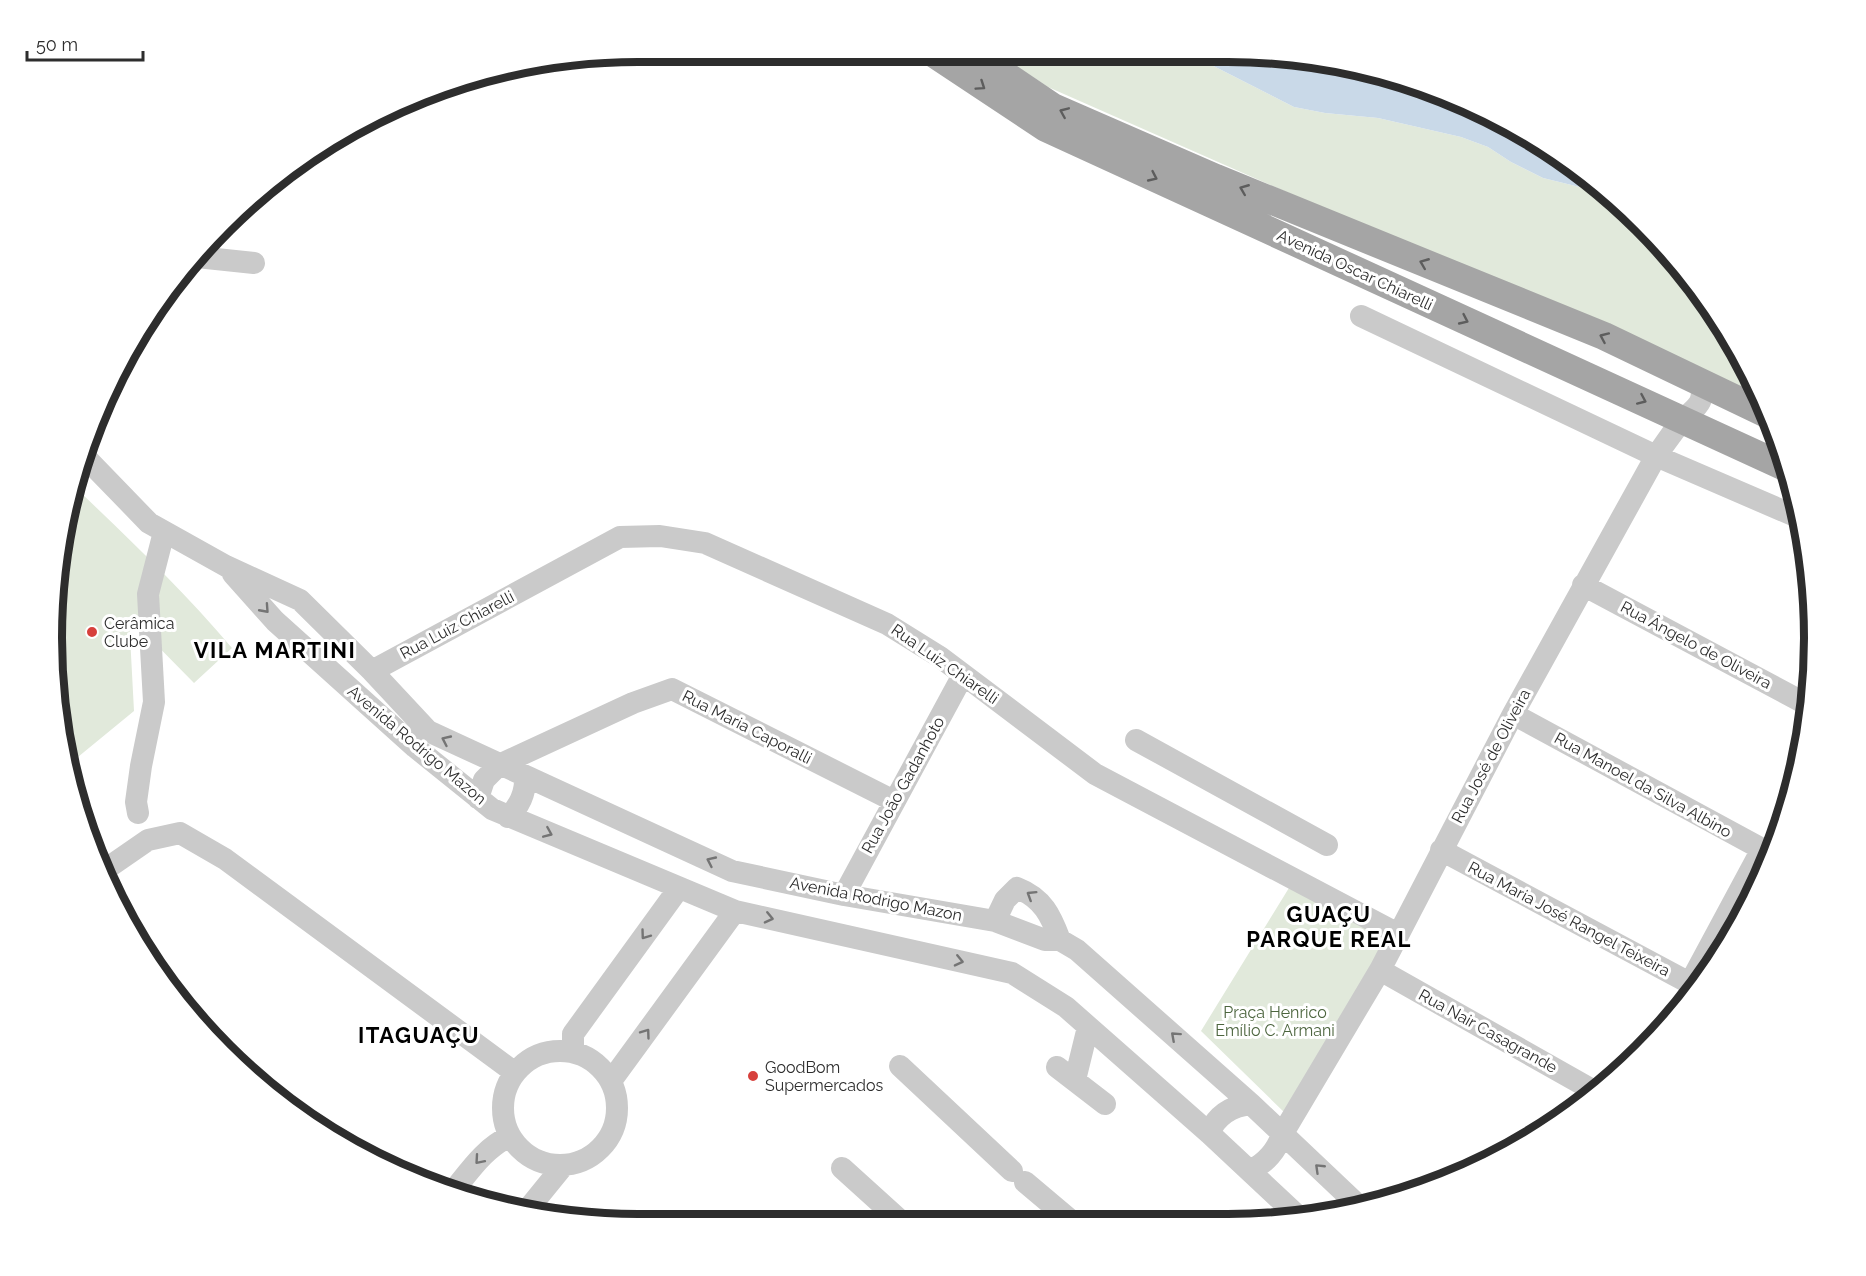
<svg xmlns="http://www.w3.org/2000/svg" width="1866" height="1276" viewBox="0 0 1866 1276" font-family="Raleway,sans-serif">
  <rect width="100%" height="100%" fill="#fff"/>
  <path fill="#e1e9db" d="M1184,51l110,56 31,6 53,5 83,19 27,10 23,15 32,16 57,14 43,31 73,89 49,91 -717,-316 -51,-34z
    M78,490c53,51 106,101 154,158l-38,35 -65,-66 5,94 -67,55 -5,-13 -10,-154z
    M1292,883l100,52 -105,180 -86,-84z"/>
  <path fill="#c9d9e8" d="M1184,51h44l114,11 146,50 112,80 -57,-14 -32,-16 -23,-15 -27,-10 -83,-19 -53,-5 -31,-6z"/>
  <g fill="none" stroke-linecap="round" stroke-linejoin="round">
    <path stroke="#cacaca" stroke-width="22" d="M197,257l57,6
      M1361,316l295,140 146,63
      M85,457l64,66 77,43 74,34 72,71 56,60 304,140 112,24 151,26 50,19h15l17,10 174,154 110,104
      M233,574l42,47 140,126 77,62 243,102 277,62 54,34 143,126 91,85
      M1583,585l225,120
      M372,671l248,-134 40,-1 45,7 182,81 53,33 155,117 303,160
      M1513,714l260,141
      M1136,740l191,105
      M478,798l6,-18 15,-15 134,-62 39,-14 222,112
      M138,813l-2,-11 5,-36 13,-64 -6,-108 16,-62
      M508,817c12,-11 18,-24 17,-41
      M1441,850l256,137
      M106,869l42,-29 32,-7 45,26 289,213
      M844,895l119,-220
      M995,921l10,-21 12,-12c26,10 34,28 43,52
      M1380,970l216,122
      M1690,983l72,-134
      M503 1108a57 57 0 1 1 114 0a57 57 0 1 1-114 0Z
      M573,1051v-17l106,-146
      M900,1066l112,105
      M1057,1067l48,37
      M1075,1080l13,-53
      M611,1081l124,-170
      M1209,1133c8,-18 22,-27 42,-29
      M842,1168l63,57
      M1250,1171c17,-9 26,-20 33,-38l97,-163 133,-256 143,-258c9,-12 17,-25 27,-36 12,-13 22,-15 18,-36
      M1025,1182l51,43
      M1437,1185l6,-2
      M454,1190c17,-21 31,-42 56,-54
      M524,1214l39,-48"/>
    <path stroke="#a5a5a5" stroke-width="28" d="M933,53l113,75 741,340
      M973,53l80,54 163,71 388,158 167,80"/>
  </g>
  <defs><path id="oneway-chevron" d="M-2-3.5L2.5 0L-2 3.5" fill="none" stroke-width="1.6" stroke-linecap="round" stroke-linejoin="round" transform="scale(1.5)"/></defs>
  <g stroke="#5d5d5d">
    <use href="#oneway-chevron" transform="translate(981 86) rotate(34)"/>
    <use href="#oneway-chevron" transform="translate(1064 112) rotate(-157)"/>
    <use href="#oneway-chevron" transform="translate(1153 177) rotate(25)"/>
    <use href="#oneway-chevron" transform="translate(1244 189) rotate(-158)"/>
    <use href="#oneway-chevron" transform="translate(1424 263) rotate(-158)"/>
    <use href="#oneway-chevron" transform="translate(1464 320) rotate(25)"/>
    <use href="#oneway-chevron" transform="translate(1604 337) rotate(-156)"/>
    <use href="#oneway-chevron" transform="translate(1642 400) rotate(24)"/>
  </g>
  <g stroke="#747474">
    <use href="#oneway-chevron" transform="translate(265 609) rotate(48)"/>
    <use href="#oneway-chevron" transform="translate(446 740) rotate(-155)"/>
    <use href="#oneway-chevron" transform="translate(548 833) rotate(23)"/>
    <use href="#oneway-chevron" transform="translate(711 861) rotate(-155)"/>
    <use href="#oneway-chevron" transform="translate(1031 895) rotate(-148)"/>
    <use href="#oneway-chevron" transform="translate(769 918) rotate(13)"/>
    <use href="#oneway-chevron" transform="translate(645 935) rotate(126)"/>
    <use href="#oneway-chevron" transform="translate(959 961) rotate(13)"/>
    <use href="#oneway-chevron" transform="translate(646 1033) rotate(-54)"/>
    <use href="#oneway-chevron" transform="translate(1175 1036) rotate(-138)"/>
    <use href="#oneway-chevron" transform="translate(479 1160) rotate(131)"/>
    <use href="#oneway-chevron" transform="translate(1319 1168) rotate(-136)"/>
  </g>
  <g fill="#d7403c" stroke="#fff" stroke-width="2">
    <circle cx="92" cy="632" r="6"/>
    <circle cx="753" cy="1076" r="6"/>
  </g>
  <g text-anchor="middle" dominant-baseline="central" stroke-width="6" stroke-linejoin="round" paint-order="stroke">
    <g font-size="16" fill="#2d2d2d" stroke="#fff">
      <text transform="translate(1355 270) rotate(25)">Avenida Oscar Chiarelli</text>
      <text transform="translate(457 625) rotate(-28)">Rua Luiz Chiarelli</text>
      <text transform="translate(1696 645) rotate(28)">Rua Ângelo de Oliveira</text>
      <text transform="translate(945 664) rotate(35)">Rua Luiz Chiarelli</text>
      <text transform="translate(747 727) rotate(27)">Rua Maria Caporalli</text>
      <text transform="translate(417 745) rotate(40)">Avenida Rodrigo Mazon</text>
      <text transform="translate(1491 756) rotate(-62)">Rua José de Oliveira</text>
      <text transform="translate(903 785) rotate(-61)">Rua João Gadanhoto</text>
      <text transform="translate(1643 785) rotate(29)">Rua Manoel da Silva Albino</text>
      <text transform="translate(876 899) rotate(11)">Avenida Rodrigo Mazon</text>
      <text transform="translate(1569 919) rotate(28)">Rua Maria José Rangel Teixeira</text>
      <text transform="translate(1488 1031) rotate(29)">Rua Nair Casagrande</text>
    </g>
    <g font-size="16" fill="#2d2d2d" stroke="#fff" text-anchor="start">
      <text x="104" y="623">Cerâmica<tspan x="104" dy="18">Clube</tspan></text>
      <text x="765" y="1067">GoodBom<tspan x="765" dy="18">Supermercados</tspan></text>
    </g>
    <g font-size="16" fill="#4c653e" stroke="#fff">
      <text x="1275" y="1012">Praça Henrico<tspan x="1275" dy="18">Emílio C. Armani</tspan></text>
    </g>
    <g font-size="22" font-weight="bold" letter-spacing="1.5" fill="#000" stroke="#fff">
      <text x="275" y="650">VILA MARTINI</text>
      <text x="1329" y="914">GUAÇU<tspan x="1329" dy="25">PARQUE REAL</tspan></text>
      <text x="419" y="1035">ITAGUAÇU</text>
    </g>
  </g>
  <path d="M0 0H1866V1276H0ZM638 62H1228A576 576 0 0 1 1804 638V638A576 576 0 0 1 1228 1214H638A576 576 0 0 1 62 638V638A576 576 0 0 1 638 62Z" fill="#fff" fill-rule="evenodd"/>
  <path fill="none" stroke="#2d2d2d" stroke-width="8" d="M638 62H1228A576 576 0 0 1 1804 638V638A576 576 0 0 1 1228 1214H638A576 576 0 0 1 62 638V638A576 576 0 0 1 638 62Z"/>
  <path d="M27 51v9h116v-9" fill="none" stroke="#2d2d2d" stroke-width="3"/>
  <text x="36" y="51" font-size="18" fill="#2d2d2d" stroke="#ffffff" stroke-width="4.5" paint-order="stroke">50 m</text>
</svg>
